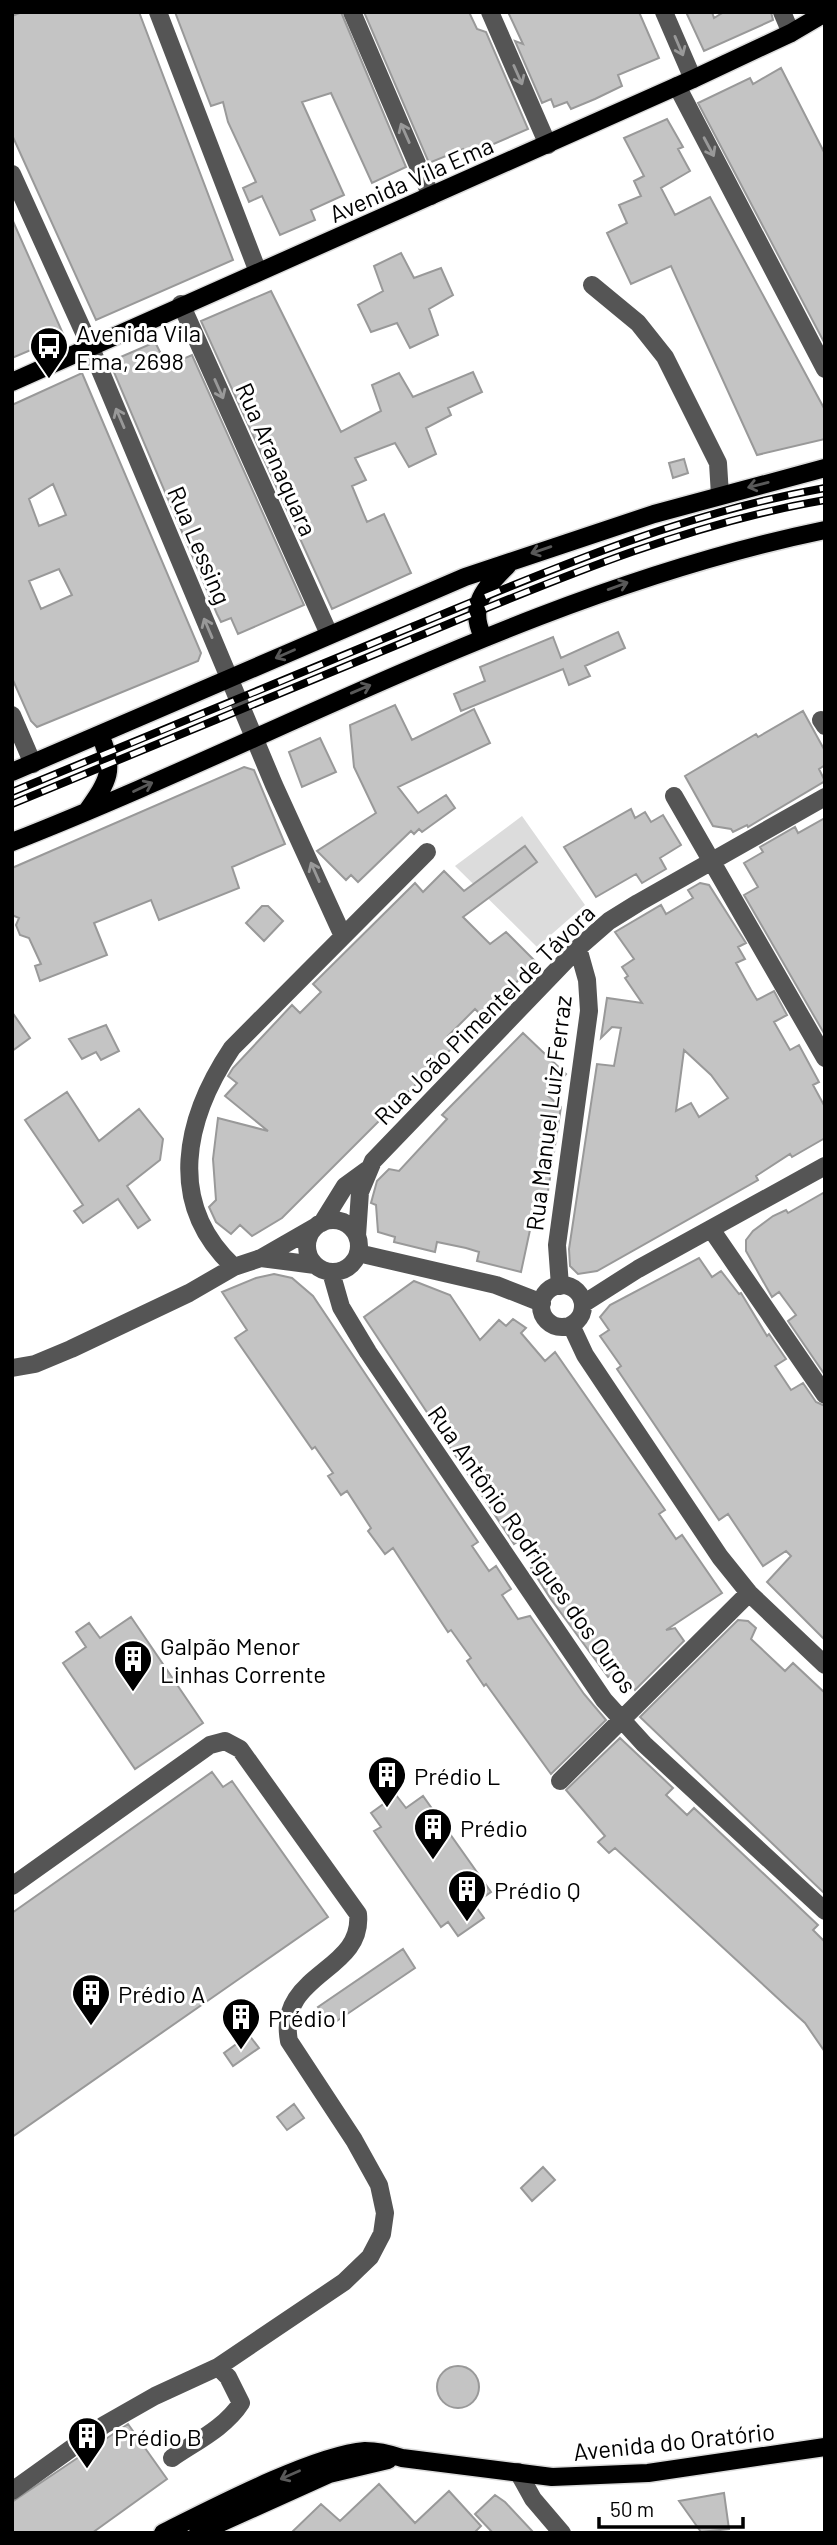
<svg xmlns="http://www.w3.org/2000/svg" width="837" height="2545" viewBox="0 0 837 2545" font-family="Barlow,sans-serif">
  <rect width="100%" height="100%" fill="#fff"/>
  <path fill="#dcdcdc" d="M522,816l63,89 -48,42 -82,-81z"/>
  <path fill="#c4c4c4" stroke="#999" stroke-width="2" fill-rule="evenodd" d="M22,12h117l94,248 -137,60 -84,-185v-119z
    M175,12h166l65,155 -34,16 -41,-90 -29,9 42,93 -33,15 4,10 -35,15 -18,-39 -13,6 -6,-14 13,-6 -28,-60 -5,-20 -12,4z
    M364,12h105l8,17 9,3 42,97 -62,27 -3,-7 -34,14z
    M508,12h131l20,46 -41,17 4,11 -27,13 -24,10 -4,-7 -13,5 -3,-8 -9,4 -27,-62 8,3z
    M686,12h26l2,6 10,-6h47l2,8 -69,31z
    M781,68l44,86v190l-127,-241 52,-25 3,6z
    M667,119l16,28 -5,2 12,22 -29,17 14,27 35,-18 115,213v29l-68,16 -86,-189 -40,18 -24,-51 20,-10 -8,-18 22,-9 -7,-15 10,-5 -20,-38z
    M12,219l52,117 -52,22z
    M401,253l13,25 27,-10 12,27 -24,14 9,26 -28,13 -13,-25 -26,9 -13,-27 25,-14 -9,-25z
    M271,291l70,141 40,-21 -9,-26 27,-12 14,24 60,-25 9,20 -34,16 3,7 -25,13 10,26 -27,13 -14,-24 -40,15 11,22 -14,6 15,36 17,-8 27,59 -79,36 -131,-288z
    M155,342l12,24 25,-11 112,250 -66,29 -7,-16 -10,4 -4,-8 -104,-244 3,-11z
    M82,373l119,280 -3,8 -161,66 -6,-6 -19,-43v-273zM53,484l13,31 -27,11 -10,-27zM59,569l13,26 -31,14 -12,-28z
    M684,459l4,14 -15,5 -4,-15z
    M618,632l7,16 -40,18 5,10 -21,9 -6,-16 -102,42 -7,-17 31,-13 -5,-14 73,-30 8,21z
    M395,705l17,35 62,-31 16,34 -92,44 20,26 28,-18 9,13 -33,24 -3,-3 -5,5 -3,-3 -53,51 -7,-7 -5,5 -29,-29 59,-38 -22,-46 -4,-42z
    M803,711l22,40v14l-6,4 6,12 -77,46 -1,-2 -14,7 -2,-3 -18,-3 -28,-50 71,-42 2,3z
    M320,738l16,34 -34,15 -13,-35z
    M244,767l10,3 31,74 -53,23 7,21 -80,32 -8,-20 -57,23 13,32 -67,26 -5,-15 6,-2 -12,-26 -9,-3 -4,-10 3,-7 -7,-3v-47z
    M631,809l4,9 10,-6 6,10 12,-7 18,30 -21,13 6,11 -24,14 -6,-9 -40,23 -32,-50z
    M825,818v217l-81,-140 14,-8 -14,-24 19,-11 -3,-5 35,-20 3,6z
    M525,846l12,16 -74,55 27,27 16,-12 30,30 -53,55 -8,-8 -27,27 8,8 -174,174 -30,18 -12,-11 -9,9 -15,-12 -7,-15 7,-7 -3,-41 5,-41 50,13 -43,-35 12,-13 -9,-7 5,-8 59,-63 8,8 21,-21 -8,-8 102,-101 8,9 21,-21 20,20z
    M700,883l9,2 37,58 -8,4 7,12 -9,4 15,27 6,10 17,-9 13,24 -13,7 16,28 9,-5 20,37 -6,3 12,22v31l-33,19 -2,-3 -34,22 2,4 -161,91 -19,3 -8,-8 -1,-17 28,-185 17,2 7,-38 -9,-1 -11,11 6,-40 35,5 -17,-25 3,-2 -6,-9 12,-8 -19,-27 46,-27 5,9 27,-16 -5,-8zM684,1050l27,25 17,23 -29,19 -8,-14 -15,8z
    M262,906h6l15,15 -19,20 -18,-18z
    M12,1012l18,26 -18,13z
    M106,1025l13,26 -18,9 -5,-8 -14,7 -13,-20z
    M523,1033l43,41 -19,21 14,12 -15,97 -10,-2 -15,70 -44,-11 2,-9 -13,-4 -29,-6 -2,10 -41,-10 1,-5 -17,-5 -2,-27 -5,-2 6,-22 12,-12 10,2 48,-52 -5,-4z
    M67,1092l32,49 40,-32 24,30 -3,21 -33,26 23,34 -12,8 -20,-29 -35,24 -9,-12 9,-6 -58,-85z
    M825,1192v183l-37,-54 8,-6 -17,-23 -7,5 -26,-46v-11l7,-9 20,-15 13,-6 2,3z
    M699,1258l13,19 9,-6 18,23 2,-1 26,43 2,-2 17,25 -11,7 16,24 12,-7 13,19 9,4v234l-58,-58 24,-26 -5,-5 -23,15 -35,-52 -9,6 -102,-151 4,-3 -21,-30 9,-6 -9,-13 10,-12z
    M274,1274l18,4 21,18 165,246 -6,4 17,25 7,-5 15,23 -9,6 16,24 12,-3 54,78 22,26 -55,54 -65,-90 -2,2 -17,-25 4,-3 -20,-28 -3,2 -55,-84 -8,6 -17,-23 3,-3 -24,-37 -6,4 -13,-19 5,-3 -18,-26 -3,2 -77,-111 12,-8 -25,-38 34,-14z
    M414,1281l36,14 30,45 19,-20 7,6 7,-7 13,9 -5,5 24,28 10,-9 110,158 -6,4 17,25 6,-4 40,58 -56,37 9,-2 9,13 -49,49 -15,-21 -12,8 -58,-79 -19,-30 8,-6 -16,-24 -9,6 -150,-227z
    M131,1617l72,106 -68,46 -72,-106 23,-16 -10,-15 13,-9 11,15z
    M738,1620l10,1 8,7 -5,11 34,32 8,-8 32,30v201l-185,-177z
    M620,1738l53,50 -7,7 21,20 7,-7 124,117 -5,5 12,12v110l-20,-29 -22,-20 -168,-155 -6,5 -11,-11 7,-6 -39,-46z
    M212,1772l11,15 9,-6 96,136 -316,220v-224z
    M396,1795l10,13 17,-12 68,96 -17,12 10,14 -26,18 -10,-14 -7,5 -67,-96 7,-4 -10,-14z
    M403,1949l12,19 -84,57 -13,-18z
    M249,2035l10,13 -26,18 -9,-13z
    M294,2104l10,14 -17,12 -10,-13z
    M543,2167l12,13 -23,21 -11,-13z
    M437 2387a21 21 0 1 1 42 0a21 21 0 1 1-42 0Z
    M128,2424l39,55 -75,54h-80v-31z
    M379,2484l36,39 34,-32 32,35 -7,7h-183l30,-29 19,17z
    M724,2493l5,36 -28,3 -22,-31z
    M495,2495l10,7 29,31h-41l-18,-19z"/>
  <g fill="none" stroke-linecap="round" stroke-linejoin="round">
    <defs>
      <path id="major" d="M12,382l681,-303 98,-46 34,-20
        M483,637c-16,-32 3,-50 25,-72
        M12,772l453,-195 189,-63 171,-46
        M87,811c21,-30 29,-41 13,-76
        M12,842c272,-107 524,-252 813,-312
        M163,2533c48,-24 151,-78 202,-82 13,0 25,3 37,7l150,19 96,-4 177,-26
        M198,2533l131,-59 59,-14"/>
    </defs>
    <use href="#major" stroke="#dbdbdb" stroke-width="21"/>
    <path stroke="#555" stroke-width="18" d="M158,12l100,260
      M352,12l79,184
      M490,12l58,133
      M664,12l29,67
      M782,12l9,21
      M677,86l148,283
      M12,174l78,172 184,439 68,149
      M592,285l46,38 27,34 53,106 2,32
      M181,304l148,330
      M12,715l21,49
      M821,720l4,6
      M674,796l151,262
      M307 1246a26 26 0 1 1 52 0a26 26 0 1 1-52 0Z
      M322,1223l23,-37 22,-16
      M711,1229l114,166
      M357,1236l3,-44 13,-31 205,-213 31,-27 29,-18 187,-106
      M358,1253l138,32 46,18
      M261,1258l54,7
      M234,1267c-69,-64 -49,-149 -2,-219l195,-196
      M331,1272l10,35 27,45 236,348 40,44 181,167
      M541 1306a21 21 0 1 1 42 0a21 21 0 1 1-42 0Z
      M560,1286l-3,-41 32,-234 -2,-31 -9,-32
      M583,1304l55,-35 187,-103
      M571,1325l14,30 135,202 29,36 76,72
      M12,1368l23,-4 36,-15 118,-56 45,-26 27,-9 54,-31
      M560,1781l189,-188
      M12,1886l198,-141 15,-4 15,8 118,165c6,58 -82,59 -69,127l65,99 25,45 6,28 -3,21 -12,23 -26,25 -126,85 -63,29 -51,29 -92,66
      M172,2458c23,-16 53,-30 69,-55l-13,-26 -10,-10
      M518,2472l15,27 29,34"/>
    <use href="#major" stroke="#000" stroke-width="18"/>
    <defs>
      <path id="rail" d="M12,792c134,-55 268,-110 402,-166 133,-55 268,-113 411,-138
        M12,804c136,-56 271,-112 407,-168 131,-54 265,-112 406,-136"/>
    </defs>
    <use href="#rail" stroke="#000" stroke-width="8"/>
    <use href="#rail" stroke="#fff" stroke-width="5" stroke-dasharray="16" stroke-linecap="butt"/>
  </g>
  <defs><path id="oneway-shaft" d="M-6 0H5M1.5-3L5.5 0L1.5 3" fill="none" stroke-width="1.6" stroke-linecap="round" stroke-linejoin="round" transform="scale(1.75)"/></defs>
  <g stroke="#999">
    <use href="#oneway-shaft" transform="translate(679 46) rotate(67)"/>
    <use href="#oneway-shaft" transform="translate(518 75) rotate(66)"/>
    <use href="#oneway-shaft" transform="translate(405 133) rotate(-114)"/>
    <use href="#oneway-shaft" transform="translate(709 147) rotate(62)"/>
    <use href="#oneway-shaft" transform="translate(219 389) rotate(66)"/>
    <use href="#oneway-shaft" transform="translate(120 418) rotate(-113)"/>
    <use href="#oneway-shaft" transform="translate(208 628) rotate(-113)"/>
    <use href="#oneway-shaft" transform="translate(315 872) rotate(-114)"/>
  </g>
  <g stroke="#595959">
    <use href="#oneway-shaft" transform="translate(758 485) rotate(166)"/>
    <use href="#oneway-shaft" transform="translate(541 550) rotate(161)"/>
    <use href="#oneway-shaft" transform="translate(618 586) rotate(-20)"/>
    <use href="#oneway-shaft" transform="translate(285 654) rotate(156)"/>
    <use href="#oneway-shaft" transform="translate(361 689) rotate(-23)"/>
    <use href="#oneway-shaft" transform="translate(143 787) rotate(-25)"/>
    <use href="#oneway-shaft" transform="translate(290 2475) rotate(156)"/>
  </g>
  <defs>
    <symbol id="bus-pin" viewBox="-11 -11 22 30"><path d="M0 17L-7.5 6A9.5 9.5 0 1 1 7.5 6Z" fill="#000" stroke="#fff"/><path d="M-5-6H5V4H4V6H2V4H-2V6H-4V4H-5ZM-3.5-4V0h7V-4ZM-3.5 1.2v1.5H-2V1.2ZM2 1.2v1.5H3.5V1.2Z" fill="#fff"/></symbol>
    <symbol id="building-pin" viewBox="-11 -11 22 30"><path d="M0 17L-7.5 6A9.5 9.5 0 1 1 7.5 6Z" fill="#000" stroke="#fff"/><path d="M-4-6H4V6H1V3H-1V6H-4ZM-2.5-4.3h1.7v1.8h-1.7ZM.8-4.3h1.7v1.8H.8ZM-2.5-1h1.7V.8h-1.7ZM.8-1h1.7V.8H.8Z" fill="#fff"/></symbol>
  </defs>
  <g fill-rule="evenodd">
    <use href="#bus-pin" x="27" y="324" width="44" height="60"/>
    <use href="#building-pin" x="111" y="1637" width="44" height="60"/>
    <use href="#building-pin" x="365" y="1753" width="44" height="60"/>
    <use href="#building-pin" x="411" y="1805" width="44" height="60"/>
    <use href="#building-pin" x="445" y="1867" width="44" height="60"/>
    <use href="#building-pin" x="69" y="1971" width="44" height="60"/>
    <use href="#building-pin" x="219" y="1995" width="44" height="60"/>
    <use href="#building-pin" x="65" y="2414" width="44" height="60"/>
  </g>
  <g text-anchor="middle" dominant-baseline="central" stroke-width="6" stroke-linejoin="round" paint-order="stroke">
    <g font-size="24" fill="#000" stroke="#fff">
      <text transform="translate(411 179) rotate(-24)">Avenida Vila Ema</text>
      <text transform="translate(277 459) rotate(66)">Rua Aranaquara</text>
      <text transform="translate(200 545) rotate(67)">Rua Lessing</text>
      <text transform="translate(484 1014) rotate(-45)">Rua João Pimentel de Távora</text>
      <text transform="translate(548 1113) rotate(-83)">Rua Manuel Luiz Ferraz</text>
      <text transform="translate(533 1549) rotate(55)">Rua Antônio Rodrigues dos Ouros</text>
      <text transform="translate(674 2441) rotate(-6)">Avenida do Oratório</text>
    </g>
    <g font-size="24" fill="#000" stroke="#fff" text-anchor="start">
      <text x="76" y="332">Avenida Vila<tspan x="76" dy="28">Ema, 2698</tspan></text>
      <text x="160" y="1645">Galpão Menor<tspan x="160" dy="28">Linhas Corrente</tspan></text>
      <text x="414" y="1775">Prédio L</text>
      <text x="460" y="1827">Prédio</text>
      <text x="494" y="1889">Prédio Q</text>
      <text x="118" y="1993">Prédio A</text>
      <text x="268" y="2017">Prédio I</text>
      <text x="114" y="2436">Prédio B</text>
    </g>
  </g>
  <rect width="837" height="2545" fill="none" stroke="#000000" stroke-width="28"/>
  <path d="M599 2517v10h144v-10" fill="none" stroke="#000000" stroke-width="3.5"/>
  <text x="610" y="2517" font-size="21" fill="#000000" stroke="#ffffff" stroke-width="5" paint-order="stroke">50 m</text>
</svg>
